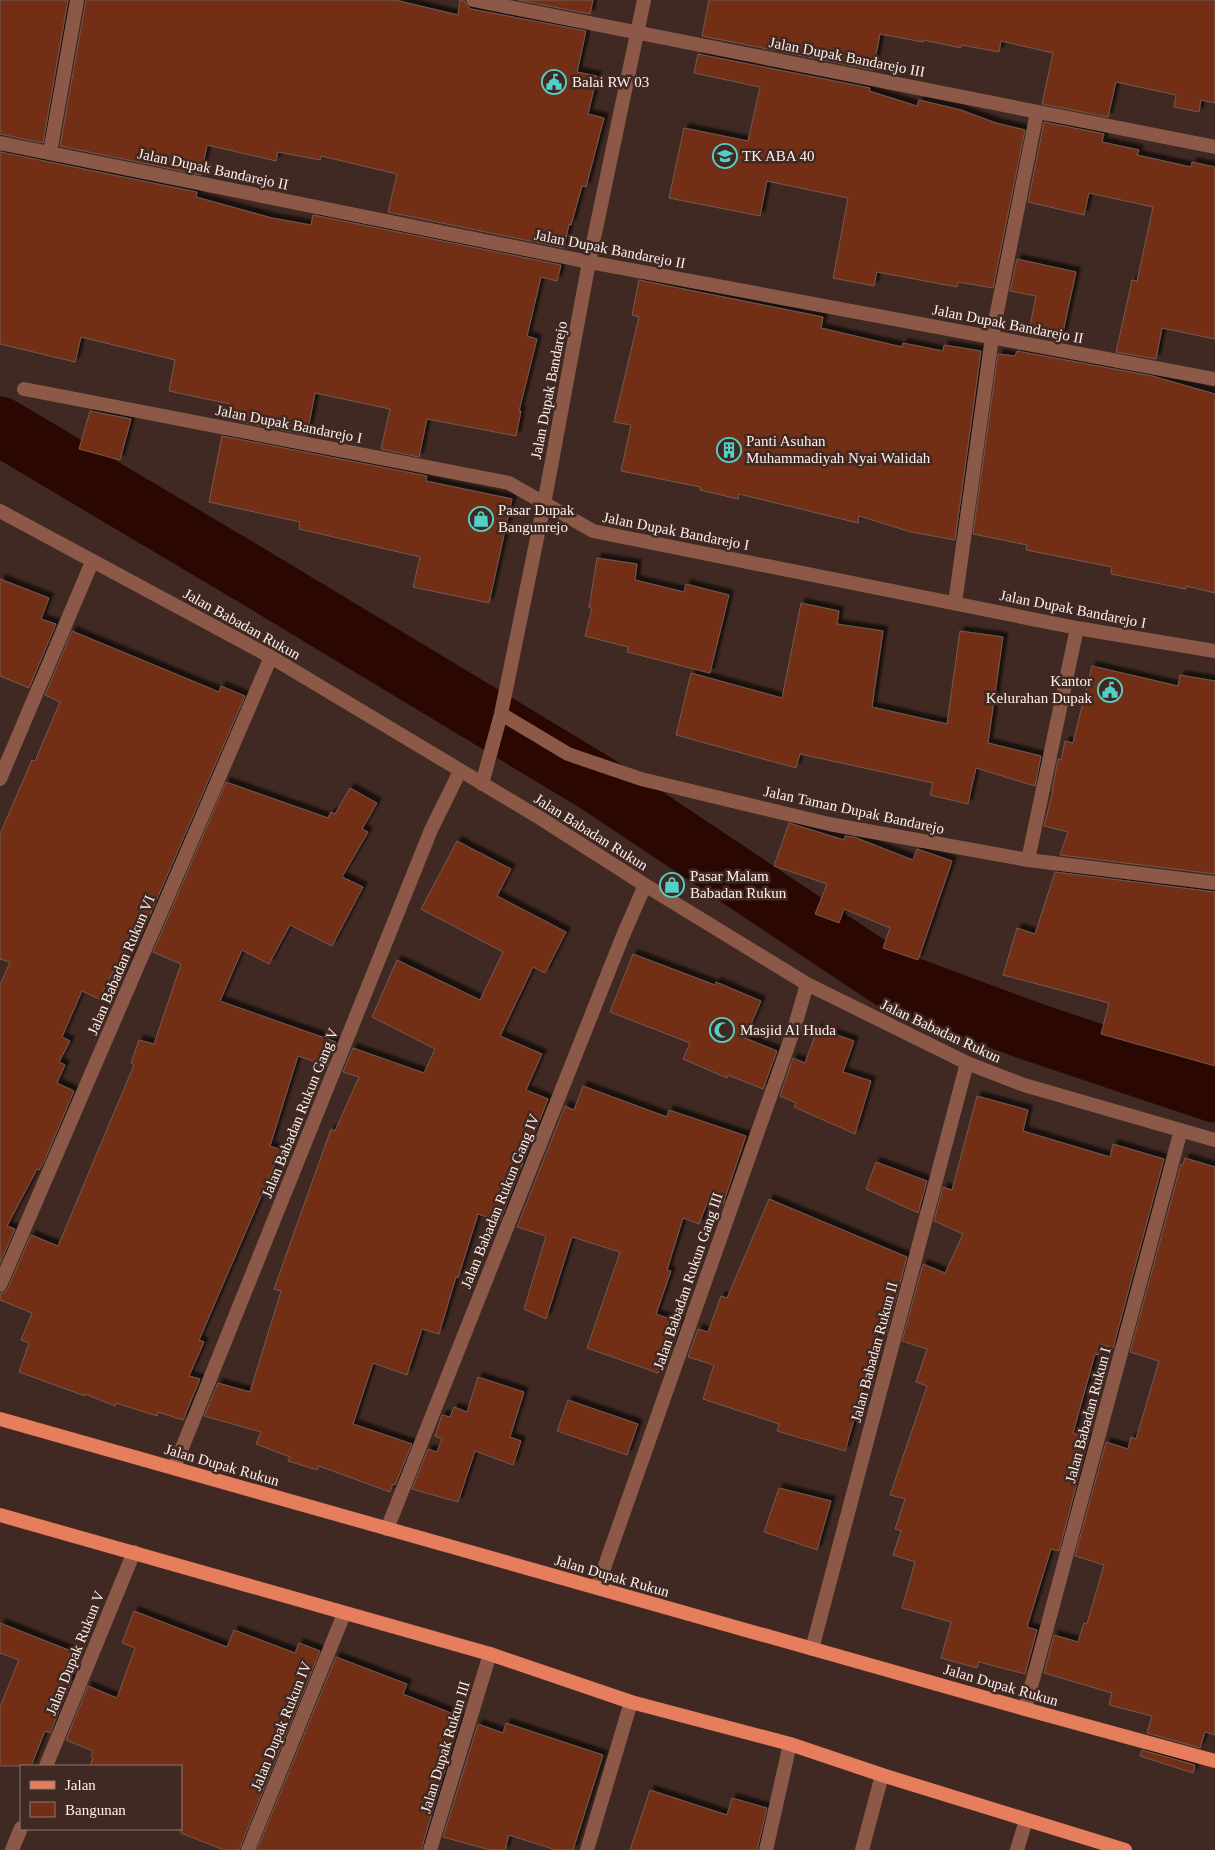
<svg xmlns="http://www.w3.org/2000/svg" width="1215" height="1850" viewBox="0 0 1215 1850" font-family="Georgia,serif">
  <defs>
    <filter id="shadow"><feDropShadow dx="4.5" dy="-4.5" stdDeviation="1" flood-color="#0009"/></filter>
  </defs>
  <rect width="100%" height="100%" fill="#3f2922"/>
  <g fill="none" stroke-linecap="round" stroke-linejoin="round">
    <path stroke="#2a0700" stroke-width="59" d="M0,426l266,158 330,199 294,196 143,53 182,61"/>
  </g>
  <path fill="#732e18" stroke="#725a52" filter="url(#shadow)" d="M0,0h68l-25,143 -43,-9z
    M86,0h309l63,15 2,-15h4l3,6 4,3 115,22 -9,41 20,4 -9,38 16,4 -18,69 -4,-1 -11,39 -2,-1 -5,24 -176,-36 9,-38 -76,-18 -1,4 -42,-8 -2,9 -69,-16 -6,30 -141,-29z
    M518,0h75l-3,14z
    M709,0h506v103l-14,-3 -2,12 -25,-5 2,-12 -60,-13 -8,35 -66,-13 11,-51 -52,-12 -2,11 -38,-7v3l-38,-8v2l-43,-8 -7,36 -171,-34z
    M698,54l172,34 -1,3 48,15 2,-6 42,10 35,13 29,7 -32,158 -35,-6 -1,5 -80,-15 -3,14 -41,-8 15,-80 -81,-17 -7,35 -91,-18 15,-70 64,13 12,-54 -66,-14z
    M1044,122l60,12 -2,8 37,8 -2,5 54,12 1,-5 23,5v172l-53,-11 -6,31 -40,-7 16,-72 5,1 16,-74 -64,-14 -5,22 -56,-13z
    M0,152l197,40 -1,5 76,21 39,7 2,-10 248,50 -4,16 -16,-4 -14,59 10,3 -18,72h2l-5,25 -89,-17 -8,38 -38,-8 9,-40 -75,-16 -8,42 -81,-16 4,-15 -61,-13 6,-31 -94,-23 -6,25 -75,-18z
    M1017,259l59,13 -15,69 -33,-6 8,-39 -26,-5z
    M639,280l184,37 -2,11 81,19 1,-4 40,8 1,-6 37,6 -26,189 -44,-8 -52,-16 -1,7 -119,-29 -1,5 -38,-9v-3l-79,-16 10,-46 -17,-3 25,-105 -7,-2z
    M1017,351l135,25 63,18v199l-29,-7v3l-75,-15 1,-7 -86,-17 1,-5 -54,-11 25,-180 17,2z
    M90,411l41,8 -11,41 -41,-11z
    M222,436l205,40 -1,5 86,18 -23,104 -76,-16 7,-30 -121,-28 1,-7 -91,-20z
    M597,558l40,6 -2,16 49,12 2,-8 43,11 -19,78 -83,-21 1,-5 -43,-11 7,-28h-3z
    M0,579l49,19 -8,21 15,5 -27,64 -29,-12z
    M801,603l38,8 -2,13 46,7 -11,76 75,17 13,-93 43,6 -15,106 53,13 -6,30 -59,-18 -8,36 -38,-9 3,-12 -133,-29 -4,14 -120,-33 15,-62 91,25z
    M72,631l147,61 2,-6 24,10 -108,249 -1,-1 -14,32 -9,-4 -14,27 -17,-8 -20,46 8,4 -11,21 6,3 -8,18 17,8 -30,71 -5,8 -2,-1 -30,57 8,3 -15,34v-278l10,-23 -10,-3v-125l32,-74 3,1 25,-59 -15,-7z
    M1092,666l86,20 2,-11 35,6v193l-155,-19 8,-23 -24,-6 9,-35h-1l6,-32 3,1 4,-19 8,2z
    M226,782l102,36 3,-6 4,2 15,-26 27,15 -15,26 6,3 -26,45 21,10 -31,59 -42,-21 -21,39 -27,-14 -22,51 116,41 -9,24 -29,-10 -28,90 11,4 -82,190 5,2 -15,34 11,3 -17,41 -25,-8 -1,4 -41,-13 -1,3 -30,-12v2l-66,-24 10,-29 -8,-3 11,-27 -32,-13v-6l5,-2 3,-4 23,-53 27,11 76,-181 -3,-2 8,-23 15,4 27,-80 -28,-12z
    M789,823l55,17 1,-4 9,1 59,23 4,-11 35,12 -34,99 -35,-12 7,-20 -46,-19 -5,14 -24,-9 12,-30 -53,-18z
    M457,841l54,28 -14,27 69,36 -21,41 -12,-6 -33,69 42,18 -16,36 22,9 -48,122 -22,-7 -20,64 -2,-1 -17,57 -17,-5 -15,46 -34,-12 -20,61 59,20 -17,41 -2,-1 -3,8 -71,-26 -2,4 -29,-9 2,-4 -34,-13 5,-12 -57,-16 14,-33 32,9 31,-101 -7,-2 57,-160 4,2 24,-54 -16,-5 10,-24 71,25 11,-24 -63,-32 25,-57 83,40 23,-48 -82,-43z
    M1055,872l160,20v174l-114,-32 8,-31 -106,-28 14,-47 18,6z
    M633,954l82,31 1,-3 45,19 -16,37 32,13 -14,38 -35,-14 -1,3 -44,-19 7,-16 -80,-31z
    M818,1028l36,13 -11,31 28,9 -16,53 -61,-27 2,-4 -16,-7 13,-38 12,5z
    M583,1086l84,31 2,-7 77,26 -23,68 -14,-6 -10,26 -16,-6 -16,52 4,1 -15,43 25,9 -10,28 -4,-1 -9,23 -71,-25 33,-96 -48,-15 -26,82 -22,-10 22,-73 -29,-9 48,-121 9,4z
    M977,1096l51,14 -5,21 87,26 3,-13 51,15 -51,189 -12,-4 -3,11 -3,-1 -22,79 16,4 -30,114 -8,-2 -24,78 10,3 -12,44 -46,-12 -2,6 -36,-10 10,-36 -49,-14 13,-46 -22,-7 8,-24 -6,-2 10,-30 -15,-4 37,-109 -11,-4 11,-33 -25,-8 21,-77 22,9 18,-39 -29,-13 9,-34 9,3z
    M1185,1158l30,9v568l-10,-3 -5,16 -53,-15 5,-17 -43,-11 3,-12 -68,-20 10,-38 24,7 6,-19 3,1 17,-59 -29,-9 31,-114 22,7 3,-12 5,2 23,-78 -29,-9 51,-188 2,1z
    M876,1162l51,19 -9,32 -52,-24z
    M769,1199l138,58 -21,79 -7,-3 -34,118 -68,-20 2,-7 -76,-25 11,-34 -26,-8 10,-28 10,3 13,-36 6,2z
    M478,1377l46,15 -14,45 11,4 -8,24 -38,-14 -17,51 -46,-13 16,-40 9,3 5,-13 -7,-3 7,-21 8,2 4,-10 13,5z
    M568,1400l70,24 -11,31 -70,-24z
    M779,1488l52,13 -14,49 -53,-18z
    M134,1611l93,36 7,-17 61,23 4,-10 21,8 -81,199h-15l-43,-17v-67h-91l3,-8 -2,-2 2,-5 -27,-11 22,-54 29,12 18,-50 -13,-5z
    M0,1623l71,28 -9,24 10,5 -22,53 -5,-2 -14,35h-31v-59l19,-47 -19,-7z
    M336,1657l71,27 -4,10 58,23 -40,133h-164z
    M506,1723l97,32 -30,95h-17l-47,-15 -4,15h-15l-47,-13 35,-113 25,9z
    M1142,1750l53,15 -2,8 -53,-17z
    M650,1790l77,25 5,-17 35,10 -10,42h-127z"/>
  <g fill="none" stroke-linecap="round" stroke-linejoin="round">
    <path stroke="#8c5848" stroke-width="14" d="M473,0l742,147
      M0,143l589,119 626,117
      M50,152l27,-152
      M24,389l485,94 84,48 484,97 138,23
      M0,511l271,146 269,161 105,67 162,99 160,79 57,22 191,55
      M955,603l37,-266 45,-225
      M501,714l67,40 73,25 188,45 199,36 187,23
      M0,779l92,-217
      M482,784l19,-70 43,-210 45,-242 55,-262
      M1028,860l49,-232
      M0,1285l271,-628
      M174,1468l257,-638 29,-59
      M387,1529l235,-591 23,-53
      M597,1588l197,-559 13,-45
      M812,1649l155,-586
      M1025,1709l156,-579
      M46,1766l88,-214
      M12,1850l9,-22
      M248,1850l96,-236
      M430,1850l60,-196
      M587,1850l44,-148
      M766,1850l24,-106
      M862,1850l20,-75
      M1017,1850l9,-30"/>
    <path stroke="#e67d5c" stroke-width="14" d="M0,1419l1025,290 190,52
      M0,1515l490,139 141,48 159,42 92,31 243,75"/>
  </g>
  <defs>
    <symbol id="civic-ring" viewBox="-11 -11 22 22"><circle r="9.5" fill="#3f2922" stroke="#55cec4" stroke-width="1.5"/><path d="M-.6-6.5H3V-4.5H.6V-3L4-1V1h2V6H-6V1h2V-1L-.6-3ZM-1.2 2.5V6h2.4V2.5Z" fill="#55cec4"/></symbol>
    <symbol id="school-ring" viewBox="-11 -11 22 22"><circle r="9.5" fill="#3f2922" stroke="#55cec4" stroke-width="1.5"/><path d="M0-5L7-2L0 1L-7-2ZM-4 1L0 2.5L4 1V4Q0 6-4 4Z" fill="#55cec4"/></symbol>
    <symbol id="building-ring" viewBox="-11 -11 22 22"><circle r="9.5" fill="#3f2922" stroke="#55cec4" stroke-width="1.5"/><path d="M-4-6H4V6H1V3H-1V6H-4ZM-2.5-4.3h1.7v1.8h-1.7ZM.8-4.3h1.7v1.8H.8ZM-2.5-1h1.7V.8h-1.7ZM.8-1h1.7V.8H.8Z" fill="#55cec4"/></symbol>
    <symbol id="shop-ring" viewBox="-11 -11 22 22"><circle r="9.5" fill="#3f2922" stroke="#55cec4" stroke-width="1.5"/><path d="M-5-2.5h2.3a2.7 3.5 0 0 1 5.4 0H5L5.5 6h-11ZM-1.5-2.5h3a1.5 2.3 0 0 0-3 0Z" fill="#55cec4"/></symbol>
    <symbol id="mosque-ring" viewBox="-11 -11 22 22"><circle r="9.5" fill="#3f2922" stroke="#55cec4" stroke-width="1.5"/><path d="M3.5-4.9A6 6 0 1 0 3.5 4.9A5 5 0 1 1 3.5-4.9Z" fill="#55cec4"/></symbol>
  </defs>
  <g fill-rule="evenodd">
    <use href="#civic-ring" x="540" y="68" width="28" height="28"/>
    <use href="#school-ring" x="711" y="142" width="28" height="28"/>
    <use href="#building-ring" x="715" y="436" width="28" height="28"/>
    <use href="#shop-ring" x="467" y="505" width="28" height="28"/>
    <use href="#civic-ring" x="1096" y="676" width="28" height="28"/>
    <use href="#shop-ring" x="658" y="871" width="28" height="28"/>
    <use href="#mosque-ring" x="708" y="1016" width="28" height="28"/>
  </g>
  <g text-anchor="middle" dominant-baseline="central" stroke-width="5" stroke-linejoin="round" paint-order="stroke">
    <g font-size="15" fill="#fff0eb" stroke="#3f2922">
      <text transform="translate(847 57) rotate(11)">Jalan Dupak Bandarejo III</text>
      <text transform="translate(213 169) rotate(12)">Jalan Dupak Bandarejo II</text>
      <text transform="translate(610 249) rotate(11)">Jalan Dupak Bandarejo II</text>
      <text transform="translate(1008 324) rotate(11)">Jalan Dupak Bandarejo II</text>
      <text transform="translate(549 390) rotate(-79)">Jalan Dupak Bandarejo</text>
      <text transform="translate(289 424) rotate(11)">Jalan Dupak Bandarejo I</text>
      <text transform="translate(676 531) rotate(11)">Jalan Dupak Bandarejo I</text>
      <text transform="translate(1073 609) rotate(11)">Jalan Dupak Bandarejo I</text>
      <text transform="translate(242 624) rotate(29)">Jalan Babadan Rukun</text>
      <text transform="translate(854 810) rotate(12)">Jalan Taman Dupak Bandarejo</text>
      <text transform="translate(591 832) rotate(32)">Jalan Babadan Rukun</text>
      <text transform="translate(121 965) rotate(-67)">Jalan Babadan Rukun VI</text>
      <text transform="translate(941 1031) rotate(25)">Jalan Babadan Rukun</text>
      <text transform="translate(300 1113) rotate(-68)">Jalan Babadan Rukun Gang V</text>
      <text transform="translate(500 1201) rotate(-68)">Jalan Babadan Rukun Gang IV</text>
      <text transform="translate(688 1281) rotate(-71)">Jalan Babadan Rukun Gang III</text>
      <text transform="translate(874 1352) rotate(-75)">Jalan Babadan Rukun II</text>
      <text transform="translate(1088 1415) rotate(-75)">Jalan Babadan Rukun I</text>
      <text transform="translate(222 1465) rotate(16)">Jalan Dupak Rukun</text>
      <text transform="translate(612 1576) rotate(16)">Jalan Dupak Rukun</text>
      <text transform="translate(75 1653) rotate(-68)">Jalan Dupak Rukun V</text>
      <text transform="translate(1001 1685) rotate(16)">Jalan Dupak Rukun</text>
      <text transform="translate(281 1726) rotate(-68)">Jalan Dupak Rukun IV</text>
      <text transform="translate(445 1747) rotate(-73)">Jalan Dupak Rukun III</text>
    </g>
    <g font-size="15" fill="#fff0eb" stroke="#3f2922" text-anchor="start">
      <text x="572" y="82">Balai RW 03</text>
      <text x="742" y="156">TK ABA 40</text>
      <text x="746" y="441">Panti Asuhan<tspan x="746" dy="17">Muhammadiyah Nyai Walidah</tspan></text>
      <text x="498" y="510">Pasar Dupak<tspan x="498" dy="17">Bangunrejo</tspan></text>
      <text x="1092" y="681" text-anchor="end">Kantor<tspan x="1092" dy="17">Kelurahan Dupak</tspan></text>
      <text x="690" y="876">Pasar Malam<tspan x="690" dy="17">Babadan Rukun</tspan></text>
      <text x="740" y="1030">Masjid Al Huda</text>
    </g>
  </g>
  <rect x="20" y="1765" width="162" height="65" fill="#3f2922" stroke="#8c7972"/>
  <rect x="30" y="1781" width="25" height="8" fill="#e67d5c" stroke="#8c7972"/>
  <text x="65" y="1790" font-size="15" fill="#fff0eb">Jalan</text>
  <rect x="30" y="1802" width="25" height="15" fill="#732e18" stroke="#8c7972"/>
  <text x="65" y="1815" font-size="15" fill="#fff0eb">Bangunan</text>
</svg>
